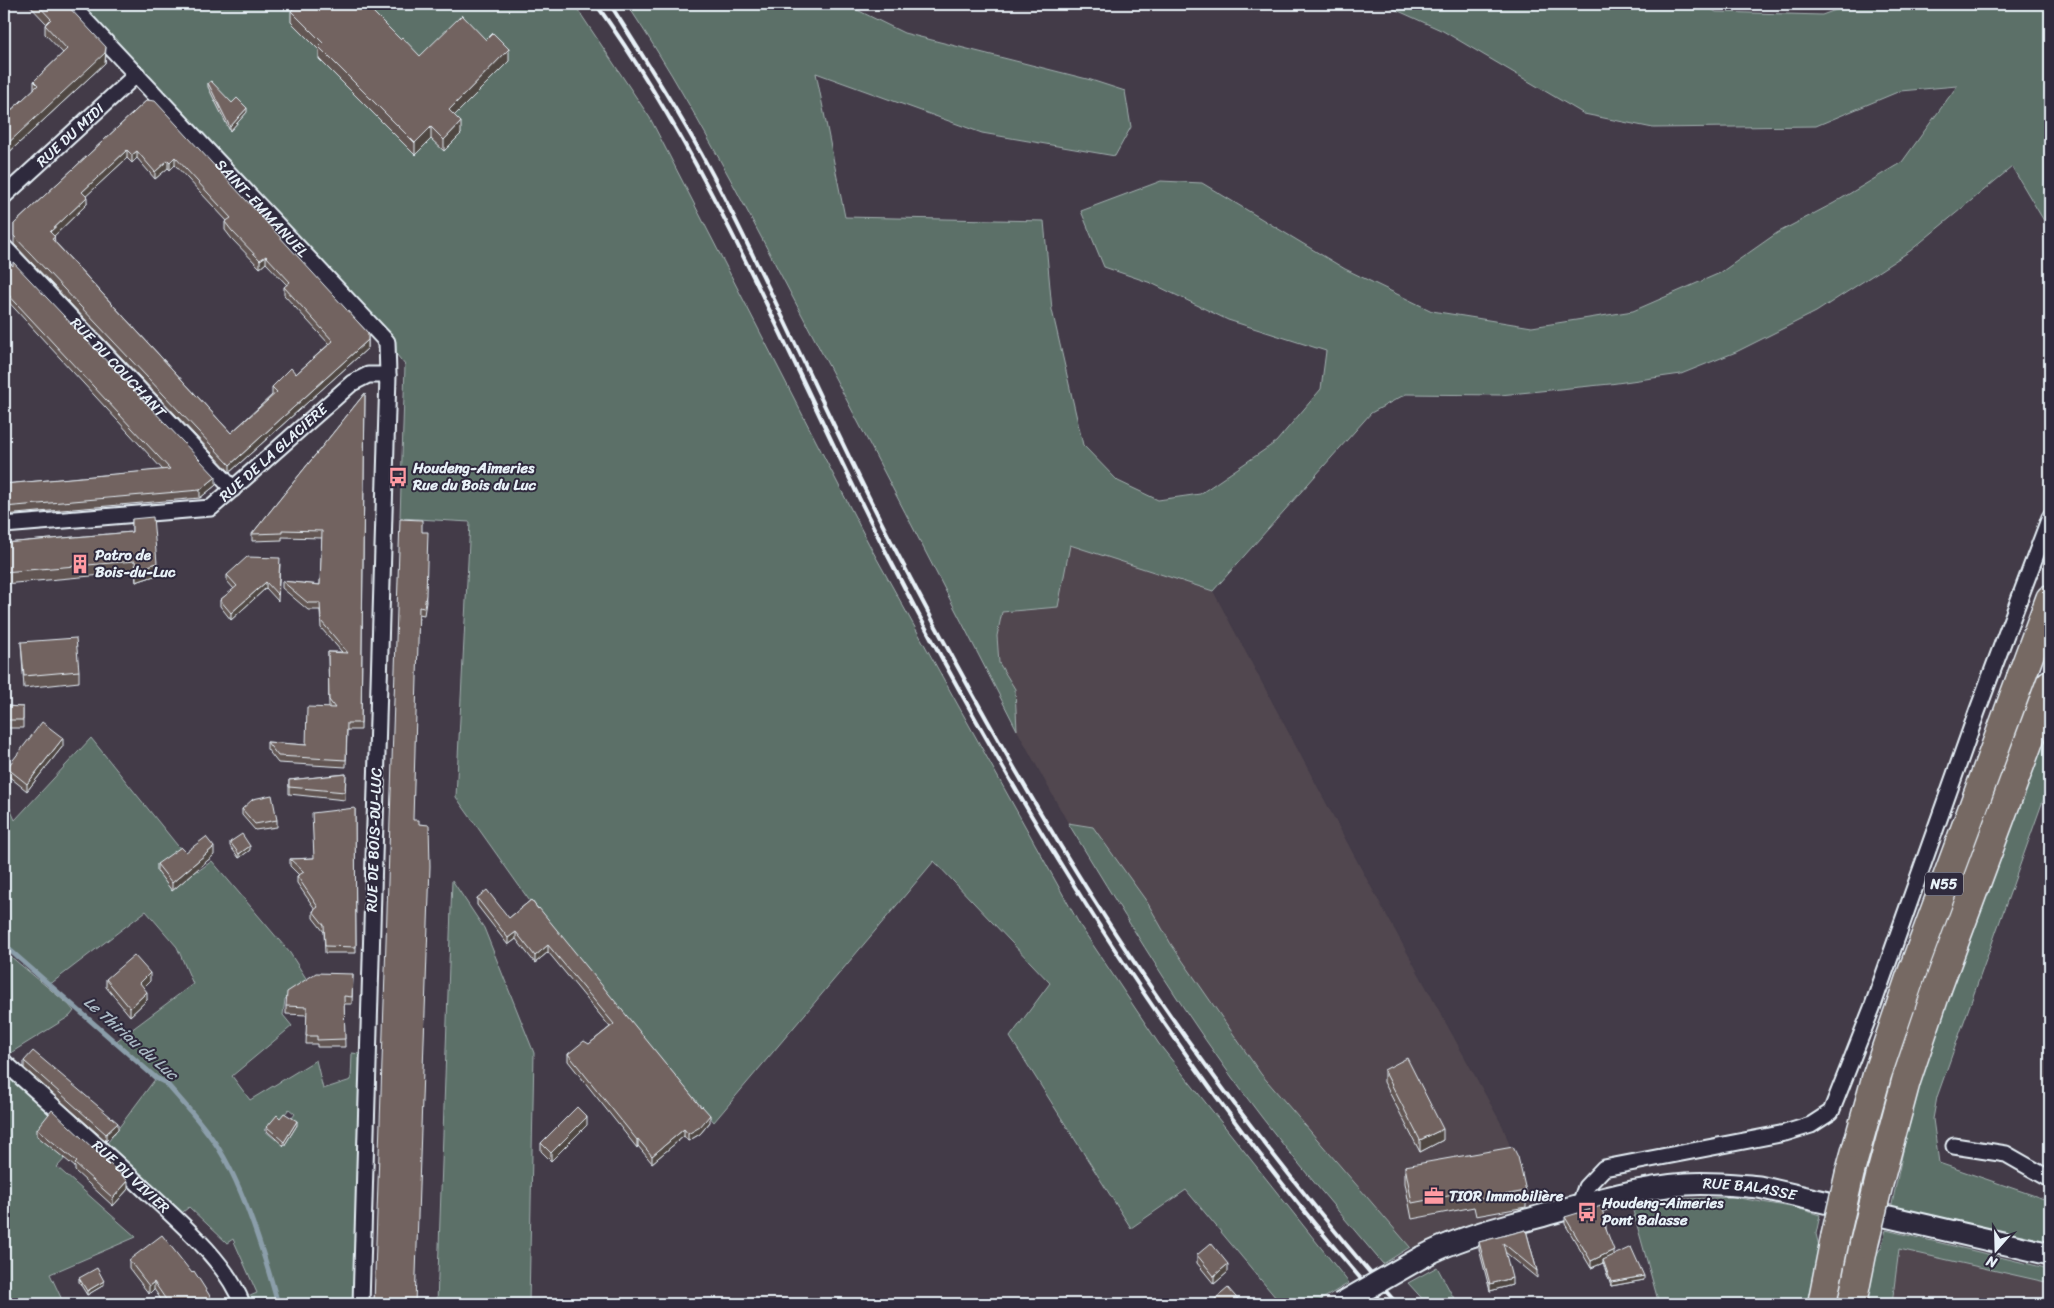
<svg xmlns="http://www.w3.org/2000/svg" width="2054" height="1308" viewBox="0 0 2054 1308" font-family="Sriracha,sans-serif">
  <rect width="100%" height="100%" fill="#433b48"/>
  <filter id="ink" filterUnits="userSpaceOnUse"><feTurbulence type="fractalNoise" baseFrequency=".02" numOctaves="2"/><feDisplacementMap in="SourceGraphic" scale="10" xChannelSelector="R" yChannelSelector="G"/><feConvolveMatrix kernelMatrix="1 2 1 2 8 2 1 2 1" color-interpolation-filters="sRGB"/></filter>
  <g filter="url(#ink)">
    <path fill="#51474f" d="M1070,545l143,46 152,285 138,251 33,91 -95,29h-31l-149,-173 -90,-130 -24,-42 -54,-75 -25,-4 -51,-93 -2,-41 -16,-26 -2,-27 5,-24z
      M1886,1230l164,39v35h-187l6,-39 12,-17z"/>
    <path fill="#5c6f67" stroke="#a2b0b0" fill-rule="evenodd" d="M70,4h504l76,114 222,432 209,377 78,117 190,239 -35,21h-33l-95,-114 -55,38 -121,-191 40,-54 -116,-122 -220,261 -175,-208 -83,-117 14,-275 -70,-4 5,-153 -25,-31z
      M627,4h218l59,29 187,47 34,11 6,36 -16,29 -133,-23 -166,-60 29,144 199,4 8,89 31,135 35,36 40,19 42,-6 76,-52 45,-53 5,-38 -98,-31 -77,-37 -47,-16 -23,-56 80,-30 41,2 143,86 87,42 100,16 101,-16 87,-38 57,-40 57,-30 68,-41 55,-76 -57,5 -84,35 -163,2 -69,-14 -141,-83 -60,-27h319l14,8 106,3 30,-11h198v227l-38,-64 -102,84 -94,61 -80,40 -55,22 -71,10 -110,11 -94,-1 -35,19 -158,178 -143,-46 -12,62 -56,5 -5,24 2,27 16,26 2,41c-74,-145 -149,-290 -225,-434 -52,-99 -103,-199 -165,-292z
      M2050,711v70l-113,316 -4,22 6,44 111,38v47l-159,-39 23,-111 33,-107z
      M91,738l107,133 14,-10 78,92 19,30 -24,16 -2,16 9,11 -60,50 18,24 66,-40 7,29 28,-9 1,-27 16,2 -7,249h-119l-1,-4 16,-7 -24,-54 -6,4 -38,-36 -13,11 -74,-68 54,-72 -41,-36 78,-58 -16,-37 -31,-36 -97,74 -45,-40v-150l11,25zM289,1109l6,5 -19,26 -12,-10 12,-13 4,3z
      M1068,823l25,4 54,75 24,42 90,130 149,173 -27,17c-54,-64 -109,-127 -157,-195 -57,-79 -107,-163 -158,-246z
      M452,880l32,48 50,125 -5,251h-92z
      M4,951l65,54 5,6 -4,5 -66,41z
      M6,1073l76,67 -25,27 79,70 -86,37 14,30h-60v-229z
      M1628,1193l36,7 69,-3 64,11 23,7 -4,19 3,12 -10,58h-150z
      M1886,1230l164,39v14l-151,-34 -7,55h-29l6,-39 12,-17z
      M1437,1267l20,37h-30l-19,-21z"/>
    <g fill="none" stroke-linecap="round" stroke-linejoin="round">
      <path stroke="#8b9eaa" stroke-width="5" d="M4,945l152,133 10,5c18,21 39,43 53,66 26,41 46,108 59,155"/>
      <defs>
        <g id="street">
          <path id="s1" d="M70,4l317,338 1,33 -27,929"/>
          <path id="s2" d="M4,196l133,-122"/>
          <path id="s3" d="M4,247l229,242"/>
          <path id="s4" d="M4,525l207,-17 141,-125 16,-8h20"/>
          <path id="s5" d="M4,1062c46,41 93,83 138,125 33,31 85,74 100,117"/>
          <path d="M1954,1146l52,8 44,25"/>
          <path d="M1580,1204l6,-17 18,-19 181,-35 26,-8 20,-13 41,-104 105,-296 73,-195"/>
        </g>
        <g id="secondary">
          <path id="s6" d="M1422,1257c35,-19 73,-28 112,-39 50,-14 100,-30 152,-34 25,-2 48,1 73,3l291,67"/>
        </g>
        <path id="highway" d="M1850,1172l27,-97 33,-97 140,-379
          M1880,1178l26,-97 32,-95 112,-302
          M1822,1304l13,-66
          M1852,1304l12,-60"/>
      </defs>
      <use href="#street" stroke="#e8f1f8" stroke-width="19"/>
      <use href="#secondary" stroke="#e8f1f8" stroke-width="25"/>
      <use href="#highway" stroke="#e8f1f8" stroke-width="31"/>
      <use href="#street" stroke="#2f2a3d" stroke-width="15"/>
      <use href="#secondary" stroke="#2f2a3d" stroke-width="21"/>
      <use href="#highway" stroke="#766964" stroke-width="28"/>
      <path stroke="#e8f1f8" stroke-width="4" d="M596,4c121,168 196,364 290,548 136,266 298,528 497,752
        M610,4c39,62 80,125 113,191 59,116 111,236 171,352 94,181 195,359 316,524 59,81 122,158 187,233"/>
      <defs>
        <path id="secondary-bridge" d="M1340,1304l82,-47"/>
        <path id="highway-bridge" d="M1835,1238l15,-66
          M1864,1244l16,-66"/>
      </defs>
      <use href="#secondary-bridge" stroke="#e8f1f8" stroke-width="25" stroke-linecap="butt"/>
      <use href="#highway-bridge" stroke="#e8f1f8" stroke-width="31" stroke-linecap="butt"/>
      <use href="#secondary-bridge" stroke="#2f2a3d" stroke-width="21"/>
      <use href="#highway-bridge" stroke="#766964" stroke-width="28"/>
    </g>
    <path fill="#625653" stroke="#e8f1f8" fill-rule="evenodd" d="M28,4h38l40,52 -1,7 -101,94v-40l30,-28v-8l29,-28 -18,-19v-9l1,-2z
      M360,7l60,49 66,-16 23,21 -55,54 7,19 -17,17 -13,-12 -16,16 -96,-96v-9l-28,-28v-11z
      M208,83l24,20 15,9 -17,19 -22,-44z
      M147,100l221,233v15l-138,124 -216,-228v-20zM127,158l5,5 5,-5 18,21 13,-11 2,2 5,-5 52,56 -2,1v8l7,9 28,29 6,-5 21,22 -3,2v8l45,49 -33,30 -24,13v8l-41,38 -176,-191 -1,-6 33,-32 -1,-8z
      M4,257l212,228 -16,13 -196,17v-31l159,-14 -159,-173z
      M365,393l-4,337h-14l-1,37 -68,-4 -11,-14v-7l39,3 23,-37 -1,-56h14l-21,-24 -1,-18h-12l-26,-22v-7l38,4 2,-47 -40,-1v3l-30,1v-7z
      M132,519l25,56 -21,7 -1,-10 -131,12v-54l1,13 127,-11z
      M422,532l4,70 -2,13 -5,-1 -45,690z
      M280,564l-2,37 -12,-13 -35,32 -11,-14v-6l14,-11 -7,-8v-6z
      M21,642l58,29v11l-55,6z
      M4,706l19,1v21h-19z
      M63,746l-36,45 -20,-16v-7z
      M346,774l-1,26 -56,-6v-14z
      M355,808l1,145h-31l-1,-21 -11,-14v-7l2,-2 -18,-26v-7l2,-1 -9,-9v-7l24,-1z
      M242,809l35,11v7l-22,3 -13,-15z
      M230,842l20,8 -11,8 -9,-12z
      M214,855l-42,36 -15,-20v-7z
      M477,898l32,20 22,-18 179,222 -10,12 -12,7 -4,-5 -32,27 -14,-17 -1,2 -69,-87v-7l21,-10 21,-17 -62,-75 -13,11 -19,-24 -8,6 -31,-40z
      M353,974l-1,30h-8l1,43h-28v-3h-11l1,-29 -21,-1v-8z
      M106,979l44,2 -7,6 4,13 -17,16 -24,-29z
      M24,1061l94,68 -12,12 -82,-73z
      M1384,1070l59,70 -23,12 -36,-70z
      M280,1118l17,7 -13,21 -17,-15v-4z
      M587,1125l-36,36 -10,-10v-8z
      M37,1129l91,60 -15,17 -38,-35v-4l-38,-31z
      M1405,1166l121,25v16l-50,9 -2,-9 -62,12 -7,-36z
      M1565,1217l41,13 8,25 30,25 -33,6 -8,-23 -12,5 -26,-44z
      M1526,1230l11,41v7l-32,-26 7,33 -22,6 -11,-42v-7z
      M1197,1255l31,17 -14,12 -17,-21z
      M129,1260l86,44h-51l-10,-15 -5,5 -20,-26z
      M79,1278l25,7 -17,10 -8,-13z"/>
    <path fill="#504643" stroke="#e8f1f8" d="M106,47l-1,16 -101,94v-10z
      M509,49v12l-60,60v-11z
      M247,108v4l-17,19v-4z
      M461,122v12l-17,17v-11z
      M431,127v12l-16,16v-12z
      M127,150v8l-45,42v-8z
      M137,151v7l-5,5v-8z
      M175,157v8l-5,5v-8z
      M168,160v8l-13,11v-7z
      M87,197v7l-37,36v-8z
      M266,256v7l-6,5v-8z
      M368,340v8l-138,124v-7z
      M216,477v8l-16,13v-8z
      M157,563v12l-21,7v-12z
      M266,582v6l-35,32v-7z
      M63,738v8l-36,45v-7z
      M250,846v4l-11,8v-4z
      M214,847v8l-42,36v-8z
      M516,932v7l-8,6v-7z
      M548,945v7l-13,11v-7z
      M150,973v8l-10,10v-8z
      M147,992v8l-17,16v-8z
      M710,1115v7l-10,12 -12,7v-7z
      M587,1117v8l-36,36v-8z
      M297,1121v4l-13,21v-4z
      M118,1123v6l-12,12v-7z
      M684,1129v7l-32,27v-7z
      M1443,1129v11l-23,12v-12z
      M638,1139v7l-1,2v-8z
      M128,1181v8l-15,17v-8z
      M1606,1223v7l-2,1v-7z
      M1614,1250v7l-11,3v3l-12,5v-7z
      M1228,1264v8l-14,12v-8z
      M1644,1276v4l-33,6v-4z
      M1512,1278v7l-22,6v-7z
      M104,1281v4l-17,10v-4z
      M154,1282v7l-5,5v-8z"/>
    <path fill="#726460" stroke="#e8f1f8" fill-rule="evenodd" d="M37,4h29l40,43 -1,6 -101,94v-30l34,-32 -4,-4 33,-32 -22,-24 6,-6z
      M298,4h59l3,3 3,-3h2l35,35 2,-2 18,19 42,-41 24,25 7,-7 16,16 -60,61 12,12 -17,18 -13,-13 -16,16 -96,-96 4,-4 -32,-32z
      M211,81l21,22 5,-5 10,10 -17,19 -22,-44z
      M147,100l8,1 213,232v7l-138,125 -216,-229v-12zM127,150l5,5 5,-4 18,21 13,-12 2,2 5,-5 56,61 -6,4 7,9 28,29 6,-4 24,26 -6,5 49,54 -37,33 -5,-6 -19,19 5,5 -46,41 -179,-194 3,-2 -5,-5 37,-35 -5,-5z
      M4,257l9,9v-4l203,215 -16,13 -196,17v-23l166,-15 -166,-179z
      M365,393l-4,330h-14l-1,37 -68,-4 -11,-14 39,3 1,-38 28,1 -6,-8 -1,-48 20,1 -27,-32 -1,-18h-12l-26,-22 38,4 2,-54 -40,-1v3l-30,1z
      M153,517l4,46 -21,7 -1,-9 -131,11v-42l1,13 127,-11v-13z
      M400,519l22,1v12h6l-2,63 -2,13 -5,-1 -6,213h6v4l10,1 1,41 -15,438h-41z
      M247,557l33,1 -2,37 -12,-13 -35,31 -11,-13 17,-14 -10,-11z
      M76,638l3,33 -55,5 -3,-34z
      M4,706l19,1v13h-19z
      M42,722l21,16 -36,46 -20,-16z
      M346,774l-1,18 -56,-5v-7z
      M272,795l5,25 -22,4 -13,-15 11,-10z
      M355,808l1,139 -31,-1 -1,-21 -11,-14 5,-4 -21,-31 7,-4 -14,-13 24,-1 -2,-45z
      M242,834l8,12 -11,8 -9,-12z
      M206,837l8,10 -42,36 -15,-19 24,-17 5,5z
      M487,890l22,28 22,-18 7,9 1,-1 162,199 1,-1 8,9 -10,12 -12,7 -4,-5 -32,27 -14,-17 -1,1 -69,-86 16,-13 5,3 25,-20 -66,-79 -13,11 -19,-24 -8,6 -31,-40z
      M134,955l16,18 -10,10 7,9 -17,16 -24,-29z
      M316,973l37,1 -1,23 -8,-1 1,43 -28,1v-4h-11l1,-29 -21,-1 1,-14z
      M33,1051l85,72 -12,11 -82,-73z
      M1407,1058l36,71 -23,11 -36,-70z
      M577,1107l10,10 -36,36 -10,-10z
      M52,1110l76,71 -15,17 -38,-34 2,-2 -40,-33z
      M284,1113l13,8 -13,21 -17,-15 10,-12 3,3z
      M1513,1147l5,10 8,34 -50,9 -2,-9 -62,12 -7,-37z
      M1601,1206l5,17 -2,1 10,26 -23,11 -26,-44z
      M1526,1230l11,41 -34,-28 9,35 -22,6 -11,-42z
      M162,1235l30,38 2,-2 21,33h-46l-15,-22 -5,4 -20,-26z
      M1211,1243l17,21 -14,12 -17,-21z
      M1631,1247l13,29 -33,6 -8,-22z
      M97,1268l7,13 -17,10 -8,-13z
      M1228,1288l14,16h-33z"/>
  </g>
  <defs>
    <symbol id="bus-bare" viewBox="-9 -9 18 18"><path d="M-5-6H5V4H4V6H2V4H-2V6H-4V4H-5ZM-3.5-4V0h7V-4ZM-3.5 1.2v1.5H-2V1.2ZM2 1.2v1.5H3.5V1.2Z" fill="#ff9aa2" stroke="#2f2a3d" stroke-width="2.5" paint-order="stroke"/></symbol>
    <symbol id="building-bare" viewBox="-9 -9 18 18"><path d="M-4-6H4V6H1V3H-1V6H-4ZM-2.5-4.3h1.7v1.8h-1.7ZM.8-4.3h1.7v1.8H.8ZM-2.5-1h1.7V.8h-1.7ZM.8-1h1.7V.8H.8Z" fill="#ff9aa2" stroke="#2f2a3d" stroke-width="2.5" paint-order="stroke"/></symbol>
    <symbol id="office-bare" viewBox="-9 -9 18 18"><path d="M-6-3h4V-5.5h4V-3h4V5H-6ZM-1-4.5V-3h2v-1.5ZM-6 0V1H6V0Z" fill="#ff9aa2" stroke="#2f2a3d" stroke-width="2.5" paint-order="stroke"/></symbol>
  </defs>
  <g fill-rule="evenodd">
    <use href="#bus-bare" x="384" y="463" width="28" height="28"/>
    <use href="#building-bare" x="66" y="550" width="28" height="28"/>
    <use href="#office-bare" x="1420" y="1182" width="28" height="28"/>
    <use href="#bus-bare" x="1573" y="1198" width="28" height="28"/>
  </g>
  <g text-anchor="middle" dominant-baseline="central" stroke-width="4" stroke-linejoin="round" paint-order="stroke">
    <rect fill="#2f2a3d" stroke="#b0b5c0" stroke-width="1" x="1925" y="872.5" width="38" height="23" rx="4"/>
    <g font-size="14" font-weight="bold" fill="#e8f1f8">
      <text x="1944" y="884">N55</text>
    </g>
    <g font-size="15" fill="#e8f1f8" stroke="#2f2a3d">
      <text stroke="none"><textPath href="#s2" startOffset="90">RUE DU MIDI</textPath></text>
      <text stroke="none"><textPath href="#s1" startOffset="280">SAINT-EMMANUEL</textPath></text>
      <text stroke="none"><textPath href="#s3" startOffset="166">RUE DU COUCHANT</textPath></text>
      <text stroke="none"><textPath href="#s4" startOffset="291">RUE DE LA GLACIÈRE</textPath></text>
      <text transform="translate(374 840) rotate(-88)">RUE DE BOIS-DU-LUC</text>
      <text stroke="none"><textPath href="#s5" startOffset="171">RUE DU VIVIER</textPath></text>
      <text stroke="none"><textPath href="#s6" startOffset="339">RUE BALASSE</textPath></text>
    </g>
    <g font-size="15" font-weight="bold" fill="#e8f1f8" stroke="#2f2a3d" text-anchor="start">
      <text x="413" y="468">Houdeng-Aimeries<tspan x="413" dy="17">Rue du Bois du Luc</tspan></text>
      <text x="95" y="555">Patro de<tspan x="95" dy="17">Bois-du-Luc</tspan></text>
      <text x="1449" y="1196">TIOR Immobilière</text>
      <text x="1602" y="1203">Houdeng-Aimeries<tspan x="1602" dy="17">Pont Balasse</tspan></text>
    </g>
    <g font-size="16" font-style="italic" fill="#aab9c4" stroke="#2f2a3d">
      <text transform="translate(131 1038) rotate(41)">Le Thiriau du Luc</text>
    </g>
  </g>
  <rect width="2054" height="1308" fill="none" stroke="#2f2a3d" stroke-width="20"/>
  <rect x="10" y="10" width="2034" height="1288" fill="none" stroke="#e8f1f8" stroke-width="2" filter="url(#ink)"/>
  <g transform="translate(1996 1250) rotate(200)" stroke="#2f2a3d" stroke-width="4" paint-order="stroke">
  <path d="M0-4L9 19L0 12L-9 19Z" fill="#e8f1f8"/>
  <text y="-8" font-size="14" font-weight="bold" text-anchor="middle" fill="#e8f1f8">N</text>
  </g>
</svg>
